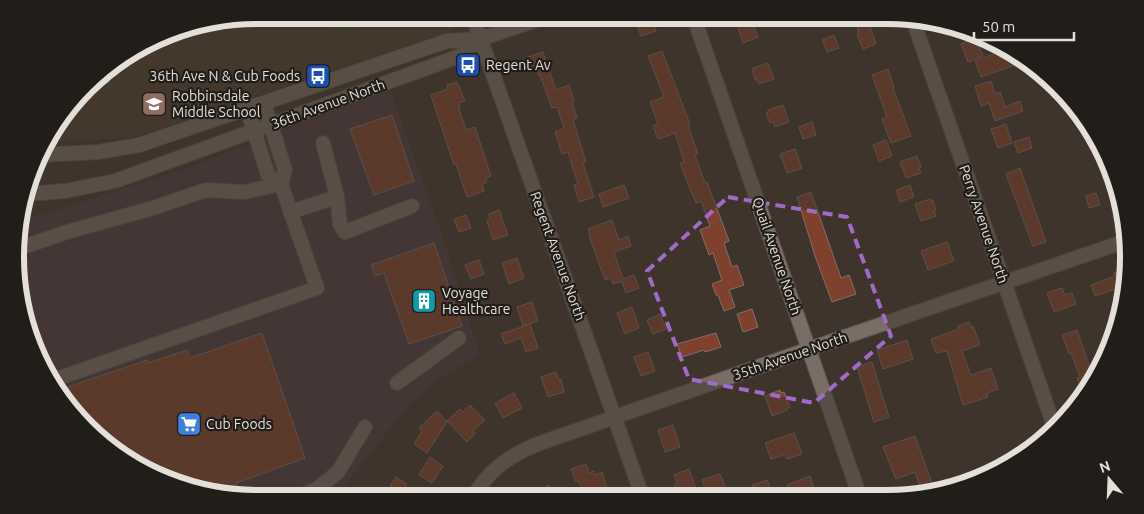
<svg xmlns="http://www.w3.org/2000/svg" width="1144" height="514" viewBox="0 0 1144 514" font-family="Ubuntu,sans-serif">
  <rect width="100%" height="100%" fill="#3e342c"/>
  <path fill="#4b3840" d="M390,90l51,142 39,123 -40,23 -28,23 -78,98h-77l-92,-18 -67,-42 -51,-61 -27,-74v-82l170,-55z"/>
  <path fill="#4c3c30" d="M257,15h201l1,4 -1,6 -7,7 -55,17 -248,84 -20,5 -82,3 1,-5 51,-61 81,-47z"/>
  <path fill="#344f1a" d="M332,15h61l-59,20z"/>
  <path fill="#2c82a1" stroke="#649eb2" d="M107,70l2,12 -7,4 -14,1 10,-12z"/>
  <path fill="#7f402d" stroke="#7e706b" d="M640,15h10l6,16 -15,5 -7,-19z
    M853,15h13l10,29 -13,5 -6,-15 2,-1z
    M751,19l7,18 -15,6 -6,-18z
    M834,35l5,13 -12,4 -5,-12z
    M976,38l7,18 -15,6 -7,-18z
    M1005,50l18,12 -42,15 -6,-16z
    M662,51l28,73 -2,1 10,29 -3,1 9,25 1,2h2l22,59 -5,2 8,24 5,-2 7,20 -15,5 6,17 -11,4 -6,-16h-2l-4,-11 10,-4 -9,-27 -4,2 -9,-25 10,-4 -9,-25 -5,2 -10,-24 -6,-16 4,-1 -9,-29 -17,6 -5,-13 5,-2 -8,-22 14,-5 -16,-41z
    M543,52l13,38 13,-5 5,16 -2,1 5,16 -4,2 13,42 -3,1 11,34 -15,5 -5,-17 4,-1 -10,-32 -6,2 -7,-22 9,-4 -7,-21 -5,1 -12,-33 -1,1 -4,-10 -3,1 -4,-10z
    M768,63l6,16 -15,5 -2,-5 -2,1 -3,-10 1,-2z
    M888,69l6,18 -1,1 18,48 -20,7 -9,-24 5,-2 -15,-42z
    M991,81l4,13 5,-2 5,15 15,-6 3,10 -28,10 -6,-18 -8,3 -6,-20z
    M457,82l8,19 -7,2 2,5 -1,1 7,21 9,-3 16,49 -5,2 1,4 -5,3 2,6 -17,6 -11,-33 -2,1 -23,-70 17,-6 -1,-4z
    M783,105l6,17 -14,5 -2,-5 -3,1 -4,-10 2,-1v-2z
    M392,115l22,66 -40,14 -24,-66z
    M812,122l4,13 -13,4 -4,-12z
    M1006,124l6,19 -14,5 -7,-19z
    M1029,137l3,11 -14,5 -4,-11z
    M886,140l6,16 -13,5 -6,-16z
    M795,149l7,19 -15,5 -7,-19z
    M917,156l4,11 -2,1 2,5 -15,5 -6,-16z
    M1020,168l26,74 -13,4 -27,-72z
    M624,185l5,13 -26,9 -4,-13z
    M910,185l4,12 -14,5 -4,-12z
    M811,192l30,86 8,-3 7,19 -24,8 -17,-46 -18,-59z
    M1096,193l4,12 -11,3 -3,-12z
    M930,199l1,2 2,-1 3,10 -2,1 2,5 -15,5 -6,-17z
    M499,210l9,25 -15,5 -6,-19 3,-2 -1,-5z
    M466,215l5,13 -12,4 -5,-13z
    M612,220l7,20 9,-4 3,10 -17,6 9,27 11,-4 5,13 -13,5 -4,-12 -9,3 -2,-6 -6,2 -16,-44h1l-2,-7z
    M947,242l7,19 -26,9 -7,-19z
    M434,243l28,83 -53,18 -25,-71 -9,3 -4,-11z
    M517,258l7,20 -15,6 -7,-21z
    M479,260l5,14 -13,5 -6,-14z
    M1127,268l-5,26 -3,-6 -24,8 -4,-11 24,-9 -1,-3z
    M1062,288l3,7 7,-2 4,11 -22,8 -7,-19z
    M532,302l6,19 -15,5 -6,-19z
    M632,307l7,21 -14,6 -8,-21z
    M752,309l6,18 -15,5 -6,-18z
    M660,314l6,15 -13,5 -6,-14z
    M969,322l2,5 2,-1 7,19 -18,6 9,24 20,-7 7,21 -11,4 1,4 -25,8 -16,-54 -11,2 -5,-14 28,-10 -1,-3z
    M530,324l8,24 -12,4 -5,-14 -16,6 -4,-10z
    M1077,330l17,49 -11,18 -6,-19 3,-1 -9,-24 -2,1 -7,-19z
    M262,333l43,125 -69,25 5,13 -76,-15 -67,-42 -25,-30 -8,-21 82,-28 1,3 39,-13 3,8z
    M716,333l5,14 -16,5 -1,-2 -22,7 -5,-13z
    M907,340l6,19 -30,10 -6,-19z
    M648,352l7,19 -14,5 -7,-19z
    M872,362l17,55 -15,5 -17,-55z
    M556,372l3,8 2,-1 3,13 -16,5 -7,-20z
    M780,390l1,3 3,-1 6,15 -3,1v2l-15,6 -7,-20z
    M514,393l8,15 -19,10 -8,-15z
    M470,405l15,15 -12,11 2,3 -8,8 -20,-21 13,-12 3,3z
    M437,411l10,11 -20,31 -13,-9 8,-13 -3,-3z
    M673,425l7,22 -15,5 -7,-22z
    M794,433l8,21 -15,5 -2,-4 -14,4 -6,-16z
    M915,436l17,47 -12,4 -5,-15 -19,7 -13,-32z
    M430,457l13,9 -11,17 -13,-8z
    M586,464l3,9 5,-2 1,4 7,-3 5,16 -23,8 -5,-15 -3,1 -5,-13z
    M689,469l7,20 -18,7 -4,-11 3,-2 -3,-8z
    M720,474l6,15 -19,6 -5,-15z
    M810,476l7,21h-17l-1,-4 -8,3 -4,-11z
    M396,477l11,7 -6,10 -11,-8z
    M767,480l6,17h-17l-4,-12z
    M549,485l9,13h-28z"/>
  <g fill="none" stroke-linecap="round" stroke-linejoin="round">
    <defs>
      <path id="minor" d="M472,15l171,483
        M693,15l167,482
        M913,20l142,409
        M247,109l21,66 13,9
        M323,143l14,54
        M40,155l58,-3 41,-7 308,-104 33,-2 72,-24
        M26,194l39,-3 50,-10 345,-125 20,-17
        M290,212l47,-15 3,27 5,8 67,-26
        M20,248l47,-16 86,-24 53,-18 38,2 37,-8
        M48,378l14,-1 255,-89 -36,-104 4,-14 -21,-67
        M397,383l62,-45
        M473,498c14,-27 35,-41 62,-53l274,-96 317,-108
        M292,499l25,-10 21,-17 27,-45"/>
    </defs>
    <use href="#minor" stroke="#5b534c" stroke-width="16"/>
    <use href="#minor" stroke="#796d65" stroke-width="14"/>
  </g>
  <path d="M0 0H1144V514H0ZM728,197l119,20 44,119 -77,67 -125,-24 -42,-108z" fill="#3e342c" fill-opacity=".55" fill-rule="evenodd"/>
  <path fill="none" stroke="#a06bc8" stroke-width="4" stroke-dasharray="10 6" stroke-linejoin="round" d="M728,197l119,20 44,119 -77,67 -125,-24 -42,-108z"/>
  <defs>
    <symbol id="bus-square" viewBox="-11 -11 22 22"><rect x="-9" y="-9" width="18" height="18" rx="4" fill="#1a4fb4" stroke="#211d19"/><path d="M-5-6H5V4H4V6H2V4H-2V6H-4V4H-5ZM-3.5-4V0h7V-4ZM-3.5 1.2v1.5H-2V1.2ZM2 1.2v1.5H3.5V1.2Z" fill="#fff"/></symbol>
    <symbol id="school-square" viewBox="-11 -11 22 22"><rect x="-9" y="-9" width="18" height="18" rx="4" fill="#8d6e63" stroke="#211d19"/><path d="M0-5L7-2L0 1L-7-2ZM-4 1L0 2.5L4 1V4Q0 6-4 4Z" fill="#fff"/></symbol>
    <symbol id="building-square" viewBox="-11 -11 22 22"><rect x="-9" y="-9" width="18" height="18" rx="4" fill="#0f9aa8" stroke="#211d19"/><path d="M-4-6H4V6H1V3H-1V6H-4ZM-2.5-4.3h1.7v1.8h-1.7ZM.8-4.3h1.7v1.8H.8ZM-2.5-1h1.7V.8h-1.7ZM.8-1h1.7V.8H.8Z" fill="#fff"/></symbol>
    <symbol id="supermarket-square" viewBox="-11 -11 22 22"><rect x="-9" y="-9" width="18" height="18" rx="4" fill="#3f7fe0" stroke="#211d19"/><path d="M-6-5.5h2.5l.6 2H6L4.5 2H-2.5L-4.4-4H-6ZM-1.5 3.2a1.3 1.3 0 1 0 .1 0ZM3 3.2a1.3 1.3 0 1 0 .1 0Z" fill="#fff"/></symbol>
  </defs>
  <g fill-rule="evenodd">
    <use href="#bus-square" x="454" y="51" width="28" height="28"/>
    <use href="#bus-square" x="304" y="62" width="28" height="28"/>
    <use href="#school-square" x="140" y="90" width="28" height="28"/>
    <use href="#building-square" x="410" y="287" width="28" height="28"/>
    <use href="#supermarket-square" x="175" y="410" width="28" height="28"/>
  </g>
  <g text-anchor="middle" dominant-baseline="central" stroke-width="4.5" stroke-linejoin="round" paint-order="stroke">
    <g font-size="14" fill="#e5dfda" stroke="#211d19" text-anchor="start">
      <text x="486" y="65">Regent Av</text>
      <text x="300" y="76" text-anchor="end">36th Ave N &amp; Cub Foods</text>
      <text x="172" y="96">Robbinsdale<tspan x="172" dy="16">Middle School</tspan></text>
      <text x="442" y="293">Voyage<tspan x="442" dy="16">Healthcare</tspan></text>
      <text x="206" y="424">Cub Foods</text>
    </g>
    <g font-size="14" fill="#e5dfda" stroke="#211d19">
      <text transform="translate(328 104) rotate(-20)">36th Avenue North</text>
      <text transform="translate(984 224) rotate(71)">Perry Avenue North</text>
      <text transform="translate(558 256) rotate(70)">Regent Avenue North</text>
      <text transform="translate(777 256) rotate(71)">Quail Avenue North</text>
      <text transform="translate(790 356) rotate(-19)">35th Avenue North</text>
    </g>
  </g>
  <path d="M0 0H1144V514H0ZM257 24H887A233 233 0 0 1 1120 257V257A233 233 0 0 1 887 490H257A233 233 0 0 1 24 257V257A233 233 0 0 1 257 24Z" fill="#211d19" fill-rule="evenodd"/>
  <path fill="none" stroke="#e5dfda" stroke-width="6" d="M257 24H887A233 233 0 0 1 1120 257V257A233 233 0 0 1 887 490H257A233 233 0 0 1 24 257V257A233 233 0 0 1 257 24Z"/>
  <g transform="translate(1109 479) rotate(341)" stroke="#211d19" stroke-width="4" paint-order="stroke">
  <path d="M0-4L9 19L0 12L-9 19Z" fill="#e5dfda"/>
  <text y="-8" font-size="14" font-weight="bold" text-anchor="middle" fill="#e5dfda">N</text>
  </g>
  <path d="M974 32v8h100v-8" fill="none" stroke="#e5dfda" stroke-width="2.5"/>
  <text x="982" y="32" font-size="15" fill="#e5dfda" stroke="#211d19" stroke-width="4" paint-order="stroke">50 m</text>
</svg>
